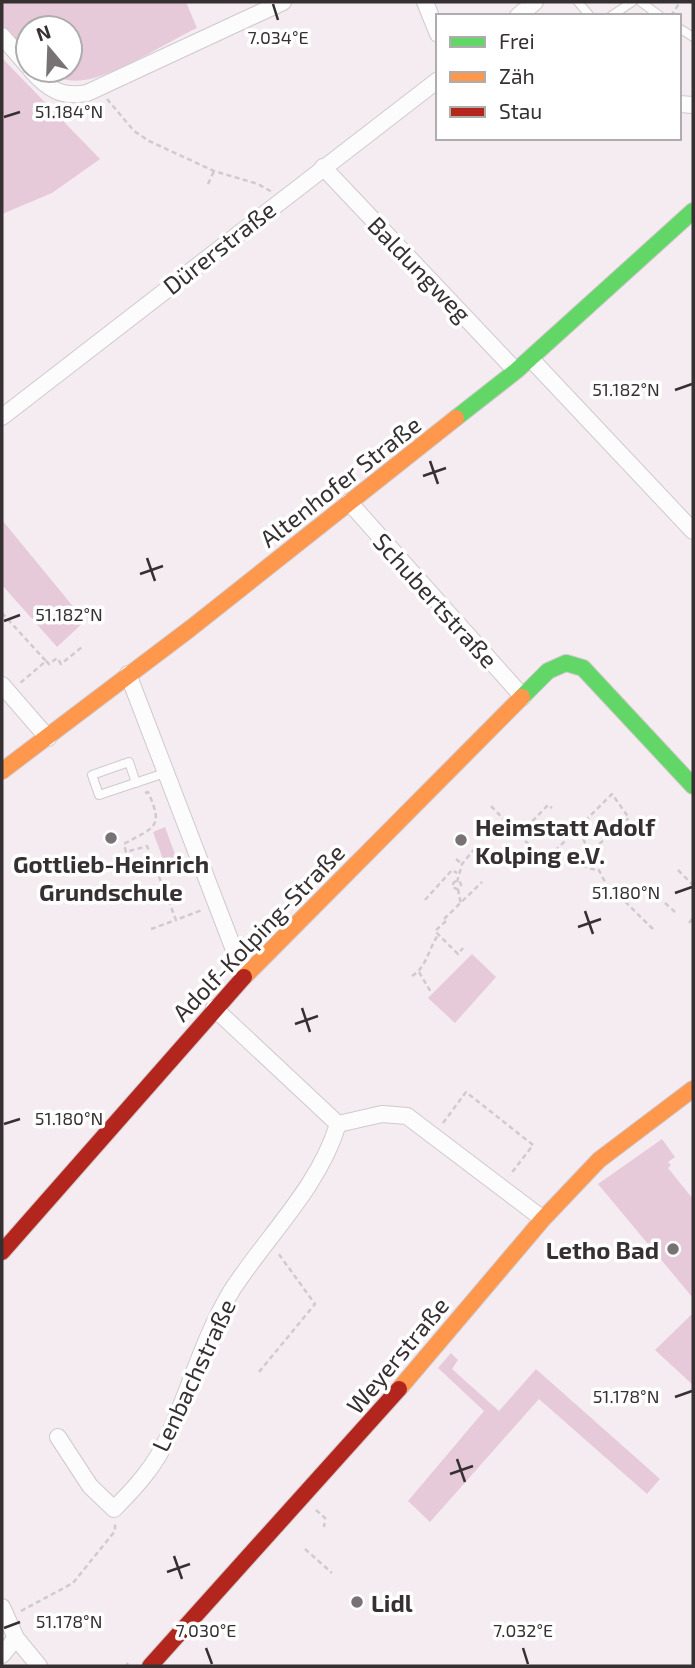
<svg xmlns="http://www.w3.org/2000/svg" width="695" height="1668" viewBox="0 0 695 1668" font-family="'Exo 2',sans-serif">
  <rect width="100%" height="100%" fill="#f4ecf0"/>
  <path fill="#e6cad9" d="M2,2h184l11,26c-30,14 -82,48 -113,52 -16,3 -28,-3 -41,-10h27v-42h-42v27l-26,-30z
    M2,58l98,101 -48,34 -50,21z
    M2,520l83,101 -28,26 -55,-62z
    M165,827l11,30 -12,5 -11,-30z
    M472,954l24,23 -41,46 -27,-25z
    M662,1139l13,18 -7,5 3,3 -3,3 25,31v99l-95,-114z
    M693,1313v72l-38,-35z
    M451,1353l7,7 -6,9 47,42 37,-42 124,110 -13,15 -108,-95 -109,123 -22,-21 76,-90 -46,-43z"/>
  <g fill="none" stroke-linecap="round" stroke-linejoin="round">
    <defs>
      <path id="lane" d="M578,2l12,14
        M641,2l19,14
        M611,16l21,-14
        M679,28l14,9
        M136,783l-7,-21 -37,13 7,20 66,-22"/>
      <path id="street" d="M425,2l13,32
        M518,16l17,-14
        M2,36l26,30
        M31,70c17,19 30,28 56,23l196,-91
        M679,104l14,1
        M323,167l193,204
        M531,359l162,172
        M2,417l436,-337
        M349,502l174,195
        M128,674l116,302
        M2,685l46,53
        M214,1008l124,116 44,-10 25,2 136,103
        M58,1437l32,49 24,23c21,-21 42,-44 54,-72 22,-49 36,-101 64,-147 35,-54 87,-103 106,-166
        M2,1607l14,31 23,28
        M2,1655l14,-17"/>
      <path id="fast" d="M456,418l60,-47 177,-160
        M522,697l26,-26 18,-8 17,5 110,118"/>
      <path id="slow" d="M2,771l189,-143 265,-210
        M244,977l278,-280
        M399,1389l144,-170 56,-59 94,-71"/>
      <path id="jam" d="M2,1252l242,-275
        M150,1666l249,-277"/>
    </defs>
    <use href="#lane" stroke="#d0c9cd" stroke-width="10"/>
    <use href="#street" stroke="#d0c9cd" stroke-width="18"/>
    <use href="#fast" stroke="#d0c9cd" stroke-width="18"/>
    <use href="#slow" stroke="#d0c9cd" stroke-width="18"/>
    <use href="#jam" stroke="#d0c9cd" stroke-width="18"/>
    <path stroke="#cfcbcd" stroke-width="2.5" stroke-dasharray="5 3.5" stroke-linecap="butt" d="M671,16l9,-14
      M107,99l27,32 15,10 65,30 44,13 14,8
      M208,184l6,-13
      M2,613l44,48 -27,23
      M46,661l3,3 8,-6 4,6 21,-17
      M145,793l3,-1c17,37 5,35 -24,52l2,8 21,-6 29,74 26,-10
      M491,806l28,29 29,-30 4,3
      M570,828l13,11 22,43 50,49
      M519,835l27,26 3,-4 51,14
      M549,857l63,-63 17,24 -39,34
      M456,859l6,5
      M678,870l15,15
      M453 885a4 4 0 1 1 8 0a4 4 0 1 1-8 0Z
      M457,882l5,-18 14,-17
      M458,889l3,16
      M425,900l27,-30 5,3
      M665,903l10,9
      M444,919l38,-37
      M446,921l-11,10 23,23 5,-6
      M689,923l4,-5
      M151,929l25,-9
      M419,972l13,22
      M412,976c16,-10 16,-28 27,-42
      M443,1123l23,-31 67,53 -23,30
      M259,1372l56,-68 -37,-51
      M316,1510l9,8 -1,9
      M305,1549l27,24
      M21,1611l52,-28 42,-52v-8
      M126,1666l2,-3"/>
    <use href="#lane" stroke="#fdfcfd" stroke-width="8"/>
    <use href="#street" stroke="#fdfcfd" stroke-width="16"/>
    <use href="#fast" stroke="#63d668" stroke-width="16"/>
    <use href="#slow" stroke="#ff974d" stroke-width="16"/>
    <use href="#jam" stroke="#b3261e" stroke-width="16"/>
  </g>
  <path fill="none" stroke="#363033" stroke-width="2.5" d="M273,4l5,16M4,117l16,-5M675,390l17,-6M430,461l8,23M423,476l23,-8M147,558l8,23M140,574l23,-8M4,621l16,-6M675,893l17,-6M585,911l8,23M578,927l23,-8M302,1008l8,24M295,1024l23,-8M4,1124l16,-5M675,1397l17,-6M457,1459l8,23M450,1474l23,-8M174,1556l8,23M167,1572l23,-8M4,1628l16,-6M206,1648l6,16M523,1648l5,16"/>
  <g fill="#787275" stroke="#fff" stroke-width="2.5">
    <circle cx="111" cy="838" r="7"/>
    <circle cx="461" cy="840" r="7"/>
    <circle cx="673" cy="1249" r="7"/>
    <circle cx="357" cy="1602" r="7"/>
  </g>
  <g text-anchor="middle" dominant-baseline="central" stroke-width="7" stroke-linejoin="round" paint-order="stroke">
    <g font-size="24" fill="#363033" stroke="#fff">
      <text transform="translate(219 247) rotate(-38)">Dürerstraße</text>
      <text transform="translate(420 269) rotate(46)">Baldungweg</text>
      <text transform="translate(340 481) rotate(-38)">Altenhofer Straße</text>
      <text transform="translate(436 600) rotate(48)">Schubertstraße</text>
      <text transform="translate(258 932) rotate(-46)">Adolf-Kolping-Straße</text>
      <text transform="translate(397 1355) rotate(-50)">Weyerstraße</text>
      <text transform="translate(193 1375) rotate(-65)">Lenbachstraße</text>
    </g>
    <g font-size="24" font-weight="bold" fill="#363033" stroke="#fff" text-anchor="start">
      <text x="475" y="826">Heimstatt Adolf<tspan x="475" dy="28">Kolping e.V.</tspan></text>
      <text x="111" y="863" text-anchor="middle">Gottlieb-Heinrich<tspan x="111" dy="28">Grundschule</tspan></text>
      <text x="659" y="1249" text-anchor="end">Letho Bad</text>
      <text x="371" y="1602">Lidl</text>
    </g>
  </g>
  <g font-size="18" text-anchor="middle" fill="#363033" stroke="#fff" stroke-width="7" stroke-linejoin="round" paint-order="stroke">
    <text x="278" y="44">7.034°E</text>
    <text x="69" y="118">51.184°N</text>
    <text x="626" y="396">51.182°N</text>
    <text x="69" y="621">51.182°N</text>
    <text x="626" y="899">51.180°N</text>
    <text x="69" y="1125">51.180°N</text>
    <text x="626" y="1403">51.178°N</text>
    <text x="69" y="1628">51.178°N</text>
    <text x="206" y="1637">7.030°E</text>
    <text x="523" y="1637">7.032°E</text>
  </g>
  <rect width="695" height="1668" fill="none" stroke="#363033" stroke-width="7"/>
  <rect x="436" y="14" width="245" height="126" fill="#ffffff" stroke="#afacad" stroke-width="2"/>
  <rect x="450" y="37" width="35" height="10" fill="#63d668" stroke="#afacad" stroke-width="2"/>
  <text x="499" y="49" font-size="21" fill="#363033">Frei</text>
  <rect x="450" y="72" width="35" height="10" fill="#ff974d" stroke="#afacad" stroke-width="2"/>
  <text x="499" y="84" font-size="21" fill="#363033">Zäh</text>
  <rect x="450" y="107" width="35" height="10" fill="#b3261e" stroke="#afacad" stroke-width="2"/>
  <text x="499" y="119" font-size="21" fill="#363033">Stau</text>
  <g transform="translate(49 49) rotate(341)"><circle r="33" fill="#ffffff" stroke="#afacad" stroke-width="2"/>
  <path d="M0-5L12 26L0 18L-12 26Z" fill="#787275"/>
  <text y="-10" font-size="19" font-weight="bold" text-anchor="middle" fill="#363033">N</text>
  </g>
</svg>
